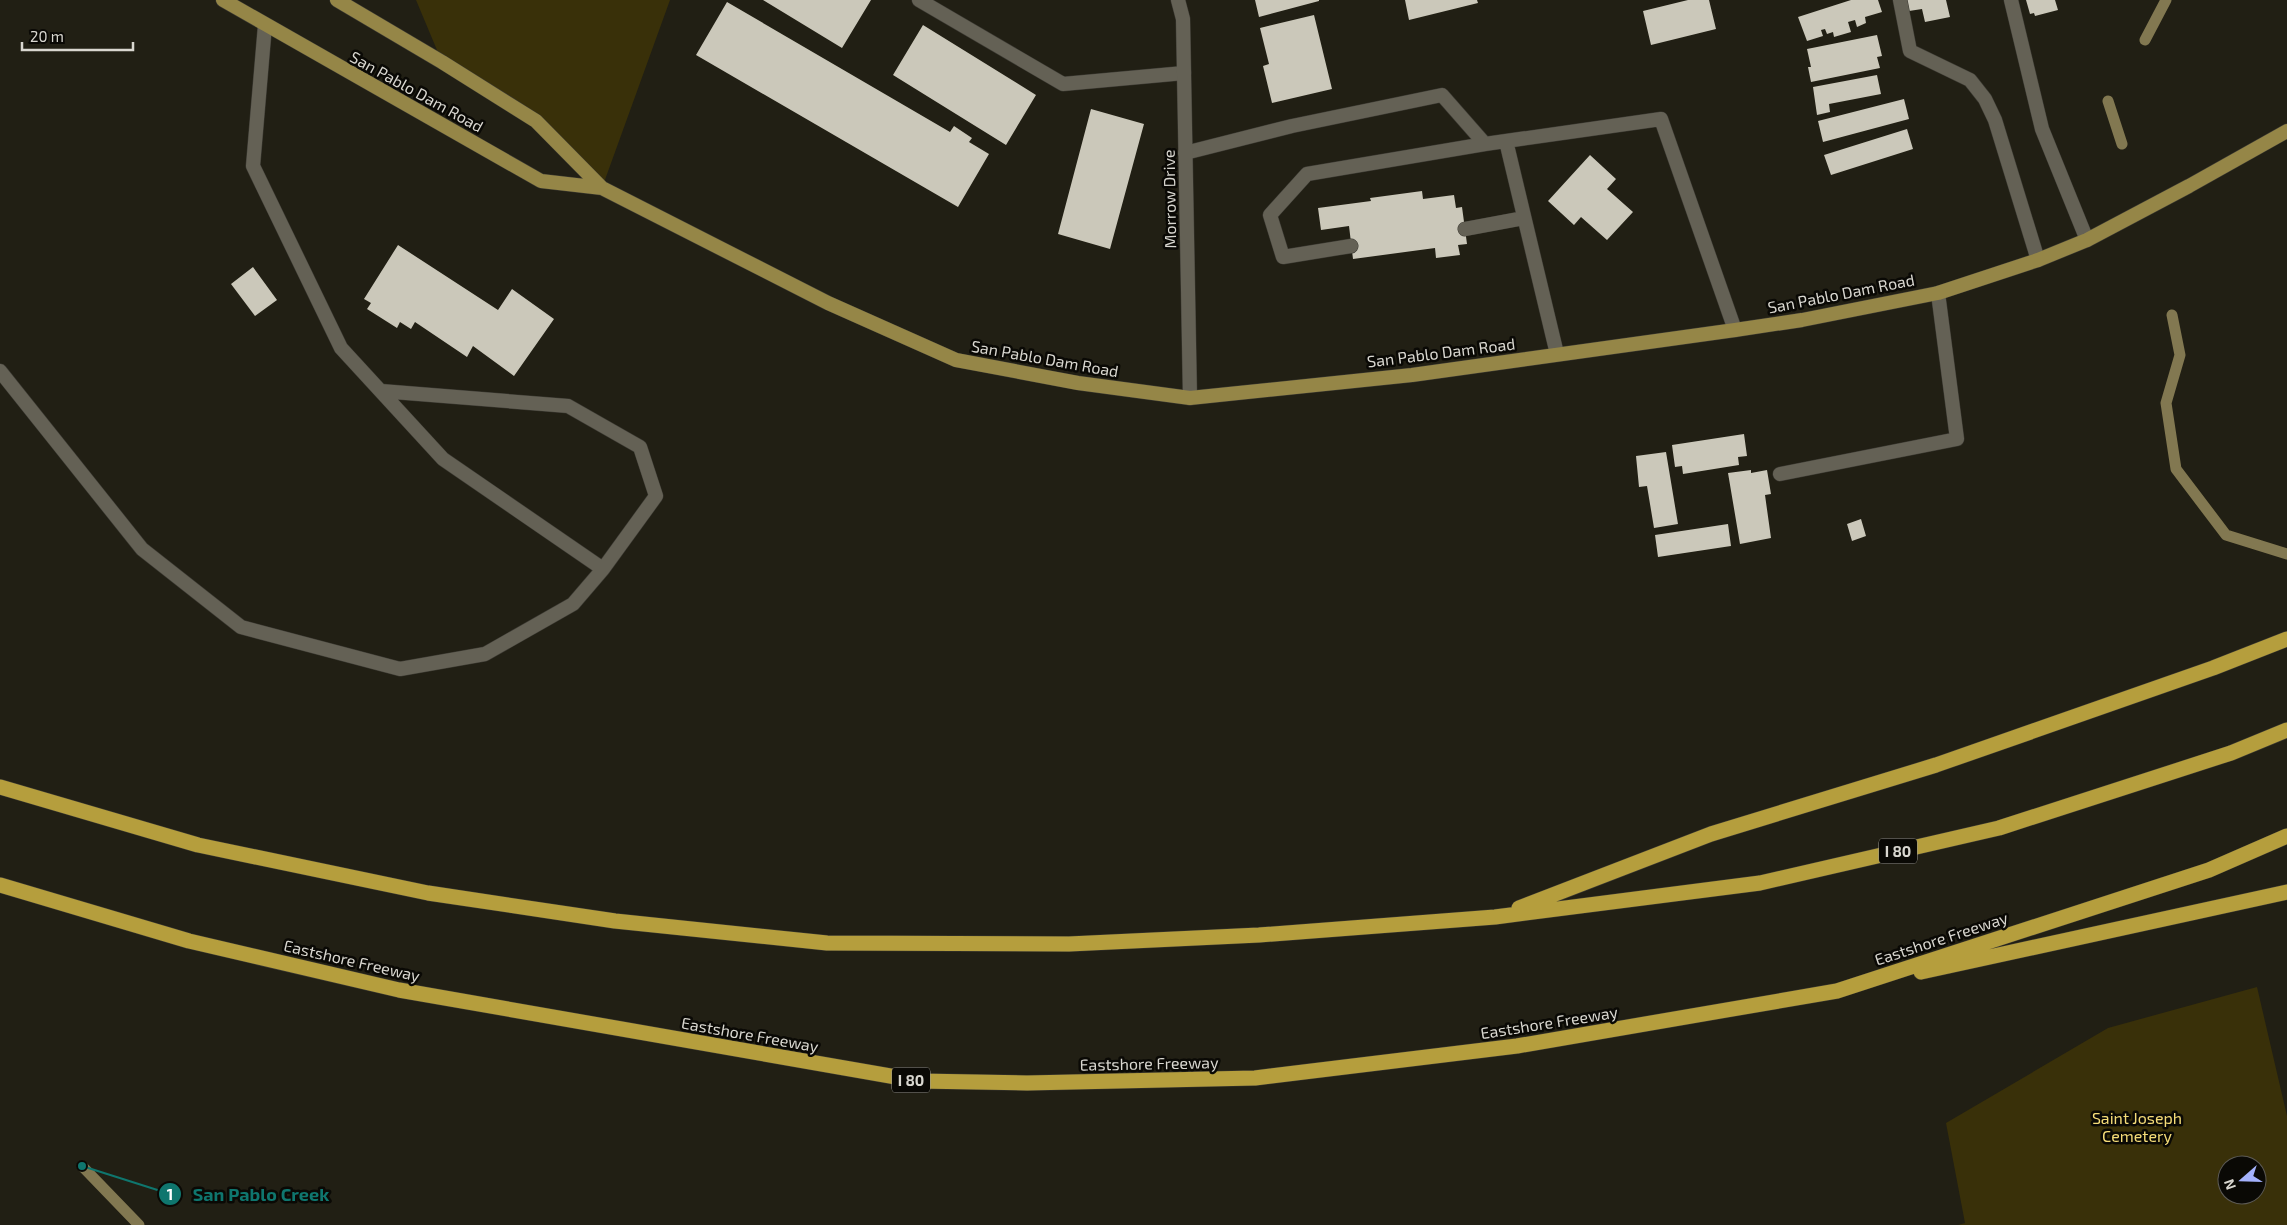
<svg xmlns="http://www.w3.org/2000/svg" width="2287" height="1225" viewBox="0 0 2287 1225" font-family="'Exo 2',sans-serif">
  <rect width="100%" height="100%" fill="#211f14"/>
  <path fill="#393009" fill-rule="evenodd" d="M416,0h254l-68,188 -66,-67 -94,-59z
    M2257,987l30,129v109h-329l7,-2 -19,-100 162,-95zM2227,1165h30v30h-30z"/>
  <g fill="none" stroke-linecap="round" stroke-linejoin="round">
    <path stroke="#827851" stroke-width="11" d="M2145,40l21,-40
      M2108,101l14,43
      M2172,315l8,40 -14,48 10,66 50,66 61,19
      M82,1166l57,59"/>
  </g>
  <path fill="#cbc8ba" d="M763,0h108l-29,48z
    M1255,0h64v1l-60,16z
    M1405,0h72l1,3 -69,17z
    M1688,0h21l7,29 -65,16 -8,-34z
    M1851,0h27l4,12 -17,5 1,6 -9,4 -2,-7 -7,2 3,10 -17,5 -1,-5 -6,2 -2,-5 -4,1 2,6 -16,5 -9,-24z
    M1906,0h40l4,17 -25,5 -3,-13 -13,2z
    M2026,0h29l3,10 -23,6 -1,-3 -4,1z
    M727,2l223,130 4,-6 18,12 -3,4 20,12 -31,53 -262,-152z
    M1314,15l18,74 -60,14 -9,-37 6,-2 -9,-36z
    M923,25l113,70 -30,50 -113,-70z
    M1877,35l5,21 -5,1 3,11 -69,14 -3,-15h3l-4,-18z
    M1877,75l4,19 -52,10 1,8 -13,3 -4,-28z
    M1904,99l5,20 -86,23 -5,-21z
    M1091,109l53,15 -34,125 -52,-15z
    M1907,129l6,20 -82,26 -7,-20z
    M1590,155l26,24 -9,10 26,23 -26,28 -26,-23 -7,8 -26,-24z
    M1422,191l1,8 31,-4 2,13 6,-1 5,37 -9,1 2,10 -24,3 -1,-10 -82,11 -4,-33 -28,4 -3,-22 53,-7 -1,-3z
    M398,245l100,65 14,-21 42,30 -40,57 -41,-30 -6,11 -52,-35 -4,7 -11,-7 -3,6 -30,-19 4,-6 -7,-4z
    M253,267l24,33 -22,16 -24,-32z
    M1744,434l3,22 -9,1 1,8 -56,9 -1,-8 -7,1 -3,-22z
    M1666,452l12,72 -24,4 -7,-42 -8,1 -3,-31z
    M1751,470v3l16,-3 4,24 -6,1 6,43 -31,6 -12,-71z
    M1861,519l5,17 -14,5 -5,-17z
    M1728,524l3,22 -73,11 -3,-22z"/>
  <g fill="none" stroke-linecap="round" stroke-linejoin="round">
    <defs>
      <path id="service" d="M919,0l144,84 121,-11
        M1506,141l51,213
        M1185,153l107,-27 150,-31 43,49 176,-25 74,211
        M1465,229l59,-11
        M1351,246l-68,11 -13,-42 37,-41 178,-30
        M0,371l142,178 99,78 159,42 85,-15 88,-50 30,-35 -160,-110 -102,-111 -88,-182 12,-141
        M381,391l187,15 72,41 16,49 -53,73
        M1780,474l177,-35 -19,-146"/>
      <path id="minor" d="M1178,0l5,19 7,379
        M1900,0l10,51 60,29 15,19 10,21 43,140
        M2011,0l31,129 45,111"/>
      <path id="primary" d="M223,0l318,181 61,7
        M337,0l105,62 94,59 66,67 226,115 128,57 122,23 112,15 222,-23 323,-45 67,-10 136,-27 100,-33 49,-20 102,-54 98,-55"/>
      <path id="motorway" d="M0,787l198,58 230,48 187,28 212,22 242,1 190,-9 236,-18 265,-34 239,-55 232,-75 56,-23
        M0,885l189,56 210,49 520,91 108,2 228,-5 262,-32 320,-55 372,-121 78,-34
        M1519,908l192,-74 225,-69 277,-97 74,-29
        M1921,972l366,-80"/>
    </defs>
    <use href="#service" stroke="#3c3a33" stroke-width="15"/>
    <use href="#minor" stroke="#3c3a33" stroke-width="15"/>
    <use href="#primary" stroke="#3c3a33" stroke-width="15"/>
    <use href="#motorway" stroke="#3c3a33" stroke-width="16"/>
    <use href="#service" stroke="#646155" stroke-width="14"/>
    <use href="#minor" stroke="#646155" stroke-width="14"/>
    <use href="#primary" stroke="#958647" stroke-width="14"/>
    <use href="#motorway" stroke="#b59e3d" stroke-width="15"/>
  </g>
  <g text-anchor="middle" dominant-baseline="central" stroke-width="5" stroke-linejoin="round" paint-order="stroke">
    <g fill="#0a0905" stroke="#9b9993" stroke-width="1">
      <rect x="1879" y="838.5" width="38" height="25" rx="4"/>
      <rect x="892" y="1067.5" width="38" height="25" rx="4"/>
    </g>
    <g font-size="15" font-weight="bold" fill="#d9d7d0">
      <text x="1898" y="851">I 80</text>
      <text x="911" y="1080">I 80</text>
    </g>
    <g font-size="16" fill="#d9d7d0" stroke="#0a0905">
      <text transform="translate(417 91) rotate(29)">San Pablo Dam Road</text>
      <text transform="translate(1169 199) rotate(-91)">Morrow Drive</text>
      <text transform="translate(1841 293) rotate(-11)">San Pablo Dam Road</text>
      <text transform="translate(1441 352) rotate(-7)">San Pablo Dam Road</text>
      <text transform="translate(1045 358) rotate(10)">San Pablo Dam Road</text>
      <text transform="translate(1941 938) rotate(-18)">Eastshore Freeway</text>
      <text transform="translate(352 960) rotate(13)">Eastshore Freeway</text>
      <text transform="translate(1549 1022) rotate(-9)">Eastshore Freeway</text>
      <text transform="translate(750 1034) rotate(10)">Eastshore Freeway</text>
      <text transform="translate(1149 1063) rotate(-1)">Eastshore Freeway</text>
    </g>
    <g font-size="16" fill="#f5dc78" stroke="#0a0905">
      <text x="2137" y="1117">Saint Joseph<tspan x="2137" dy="18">Cemetery</tspan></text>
    </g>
  </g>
  <path fill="none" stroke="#0f766e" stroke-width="2" d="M82 1166L170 1194"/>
  <g fill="#0f766e" stroke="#0a0905" stroke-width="2">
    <circle cx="82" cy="1166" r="5"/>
    <circle cx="170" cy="1194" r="12"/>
  </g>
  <g font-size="15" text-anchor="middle" font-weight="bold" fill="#fff">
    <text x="170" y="1200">1</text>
  </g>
  <g font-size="18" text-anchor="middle" font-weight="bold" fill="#0f766e" stroke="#0a0905" stroke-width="5" stroke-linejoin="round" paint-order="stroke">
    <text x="261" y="1201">San Pablo Creek</text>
  </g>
  <g transform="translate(2242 1180) rotate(250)"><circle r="24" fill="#0a0905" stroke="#5d5b56"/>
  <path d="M0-4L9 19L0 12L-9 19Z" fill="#a4b2fc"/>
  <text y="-8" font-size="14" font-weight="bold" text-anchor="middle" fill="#d9d7d0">N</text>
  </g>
  <path d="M22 42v8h111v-8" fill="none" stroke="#d9d7d0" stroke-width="2.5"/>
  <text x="30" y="42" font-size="15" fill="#d9d7d0" stroke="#0a0905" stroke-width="4" paint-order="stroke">20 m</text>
</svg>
